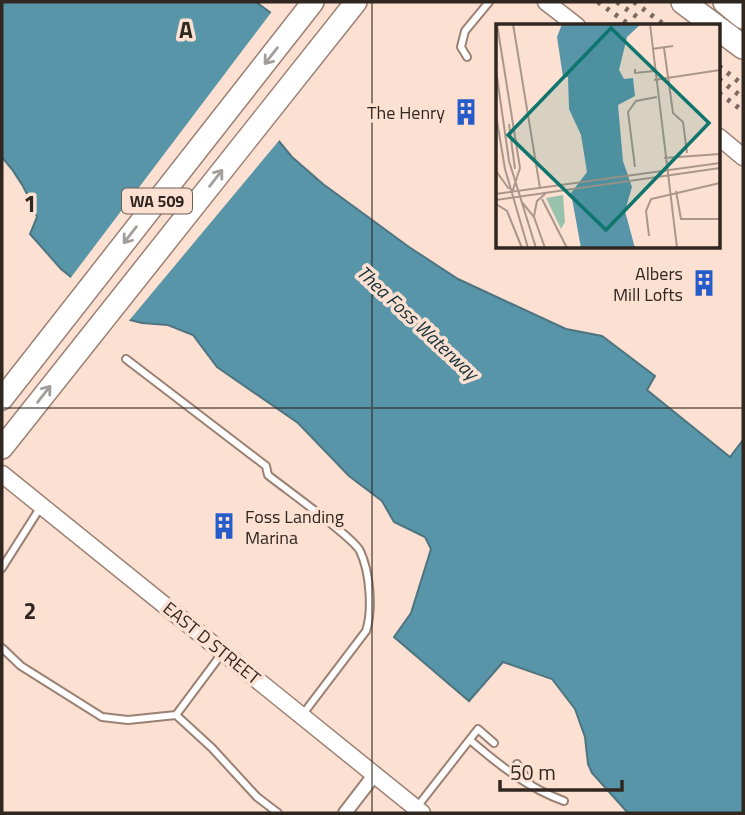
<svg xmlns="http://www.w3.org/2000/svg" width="745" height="815" viewBox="0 0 745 815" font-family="'Titillium Web',sans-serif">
  <rect width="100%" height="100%" fill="#fce0d1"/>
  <path fill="#5995a8" stroke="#4d7480" stroke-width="2" d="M2,2h254l19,14 -2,74 5,50 14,17 31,27 86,63 49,32 108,50 36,7 53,40 -8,14 83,67 13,-17v373h-115l-36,-40 -4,-9 -3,-27 -10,-28 -23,-30 -49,-17 -34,39 -75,-64 17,-24 20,-64 -6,-12 -31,-15 -12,-21 -33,-25 -51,-53 -81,-56 -24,-32 -25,-10 -26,-2 -20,-5 -61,-49 -31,-35 7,-17c-8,-23 -19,-42 -35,-60z"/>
  <path fill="#fce0d1" d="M273,10l5,5 8,37 -9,38 5,47 -155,186 -8,-2 -50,-41z"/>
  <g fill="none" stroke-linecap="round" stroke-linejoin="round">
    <defs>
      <path id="service" d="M467,57l-6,-10 4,-16 24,-29
        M126,359l140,107 2,9c16,13 85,62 92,76 10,21 13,59 6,80l-63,83
        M2,568l38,-60
        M2,648l19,18 81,51 26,3 48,-5 36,33 45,49 21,16
        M176,715l47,-63
        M470,740c29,25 58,48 94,61
        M517,764l13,20
        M417,807l61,-78 16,14"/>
      <path id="minor" d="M345,813l30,-39"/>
      <path id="tertiary" d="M546,2l31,24
        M719,137l24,20
        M2,474l420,339"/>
      <path id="trunk" d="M2,399l311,-397
        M2,448l354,-446"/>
      <path id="motorway" d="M683,2l32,24
        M725,2l18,15
        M719,29l24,18"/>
    </defs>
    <use href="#service" stroke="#9b8174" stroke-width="10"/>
    <use href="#minor" stroke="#9b8174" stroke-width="16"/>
    <use href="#tertiary" stroke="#9b8174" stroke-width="19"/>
    <use href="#trunk" stroke="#9b8174" stroke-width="24"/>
    <use href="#motorway" stroke="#9b8174" stroke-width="26"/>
    <use href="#service" stroke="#fff" stroke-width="6"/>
    <use href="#minor" stroke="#fff" stroke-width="12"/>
    <use href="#tertiary" stroke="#fff" stroke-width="16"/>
    <use href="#trunk" stroke="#fff" stroke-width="21"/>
    <use href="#motorway" stroke="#fff" stroke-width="23"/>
    <path stroke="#7b6a61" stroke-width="5" stroke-dasharray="3.5 7" stroke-linecap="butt" d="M598,2l33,24
      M617,2l24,18
      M634,2l32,24
      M719,66l24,19
      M719,79l24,19
      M719,93l24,18"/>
  </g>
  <defs><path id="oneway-shaft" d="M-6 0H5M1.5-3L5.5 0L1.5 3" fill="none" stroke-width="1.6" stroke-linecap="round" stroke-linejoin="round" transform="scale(1.75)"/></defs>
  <g stroke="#a29e9b">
    <use href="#oneway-shaft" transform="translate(271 56) rotate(128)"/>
    <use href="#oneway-shaft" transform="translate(216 178) rotate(-52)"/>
    <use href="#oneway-shaft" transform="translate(130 235) rotate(128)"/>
    <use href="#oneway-shaft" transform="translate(44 394) rotate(-52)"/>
  </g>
  <path fill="none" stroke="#312721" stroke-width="2" stroke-opacity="0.55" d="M372,2v811M2,408h741"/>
  <defs>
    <symbol id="building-bare" viewBox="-9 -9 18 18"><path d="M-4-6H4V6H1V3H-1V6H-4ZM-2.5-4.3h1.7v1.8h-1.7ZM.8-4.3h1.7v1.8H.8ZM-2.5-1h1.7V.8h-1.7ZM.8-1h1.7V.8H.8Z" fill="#265cc9" stroke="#fce0d1" stroke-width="2.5" paint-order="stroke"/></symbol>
  </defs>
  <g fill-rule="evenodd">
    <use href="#building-bare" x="447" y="93" width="38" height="38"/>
    <use href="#building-bare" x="685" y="264" width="38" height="38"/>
    <use href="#building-bare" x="205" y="507" width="38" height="38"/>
  </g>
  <g text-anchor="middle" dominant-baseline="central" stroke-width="7" stroke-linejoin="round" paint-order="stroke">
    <rect fill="#fce0d1" stroke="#6e5e56" stroke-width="2" x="122" y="188.5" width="70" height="25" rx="5"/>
    <g font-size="16" font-weight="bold" fill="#312721">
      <text x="157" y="201">WA 509</text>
    </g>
    <g font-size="18" fill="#312721" stroke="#fce0d1" text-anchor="end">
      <text x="445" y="112">The Henry</text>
      <text x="683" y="273">Albers<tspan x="683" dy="21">Mill Lofts</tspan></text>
      <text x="245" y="516" text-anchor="start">Foss Landing<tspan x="245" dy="21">Marina</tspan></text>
    </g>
    <g font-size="18" fill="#312721" stroke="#fce0d1">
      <text transform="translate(212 643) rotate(39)">EAST D STREET</text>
    </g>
    <g font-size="19" font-style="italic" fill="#123039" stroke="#fce0d1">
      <text transform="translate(418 322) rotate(43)">Thea Foss Waterway</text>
    </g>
  </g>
  <g transform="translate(496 24)">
    <rect width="224" height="224" fill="#fce0d1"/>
    <path d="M67,171l2,27 -4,7 -15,-31z" fill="#99c2ac"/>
    <path d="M66,0h79l-14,13 -8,33 5,9 9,-1 2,18 -17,9 5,56 9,26 -7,24 10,37h-54l-10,-55 16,-21 -6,-37 -12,-26 -1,-32h-5l-6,-40z" fill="#5995a8"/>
    <path fill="none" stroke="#ab968b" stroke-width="2" d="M1,0l23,144 -8,25M17,0l27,164M154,0l27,224M168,24l9,65 10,9 4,31M156,25l21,-3M139,45v4l19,-2M0,46l13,91 27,87M158,56l66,-10M0,91l9,54 23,79M13,100l6,45M168,134l56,-4M139,143l-7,-55 8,-11 21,-4M0,147l13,18M180,167l5,28h39M0,170l224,-31M46,175l25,49M0,176l224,-32M25,177l13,16 11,31M0,180l11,7 15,37M38,192l3,-15 9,-8M153,212l-3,-25 5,-12 69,-16"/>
    <path fill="#0f766e" fill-opacity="0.15" stroke="#0f766e" stroke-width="3.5" d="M115,4l98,95 -103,107 -98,-95z"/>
    <rect width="224" height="224" fill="none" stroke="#312721" stroke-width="3.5"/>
  </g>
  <g font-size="23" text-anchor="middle" font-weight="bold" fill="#312721" stroke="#fce0d1" stroke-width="7" stroke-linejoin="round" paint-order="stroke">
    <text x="186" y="38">A</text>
    <text x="30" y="212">1</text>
    <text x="30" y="619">2</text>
  </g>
  <rect width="745" height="815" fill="none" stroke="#312721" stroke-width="7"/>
  <path d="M500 780v10h122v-10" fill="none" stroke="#312721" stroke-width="3.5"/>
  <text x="510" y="780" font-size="21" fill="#312721" stroke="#fce0d1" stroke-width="5" paint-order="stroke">50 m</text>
</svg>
